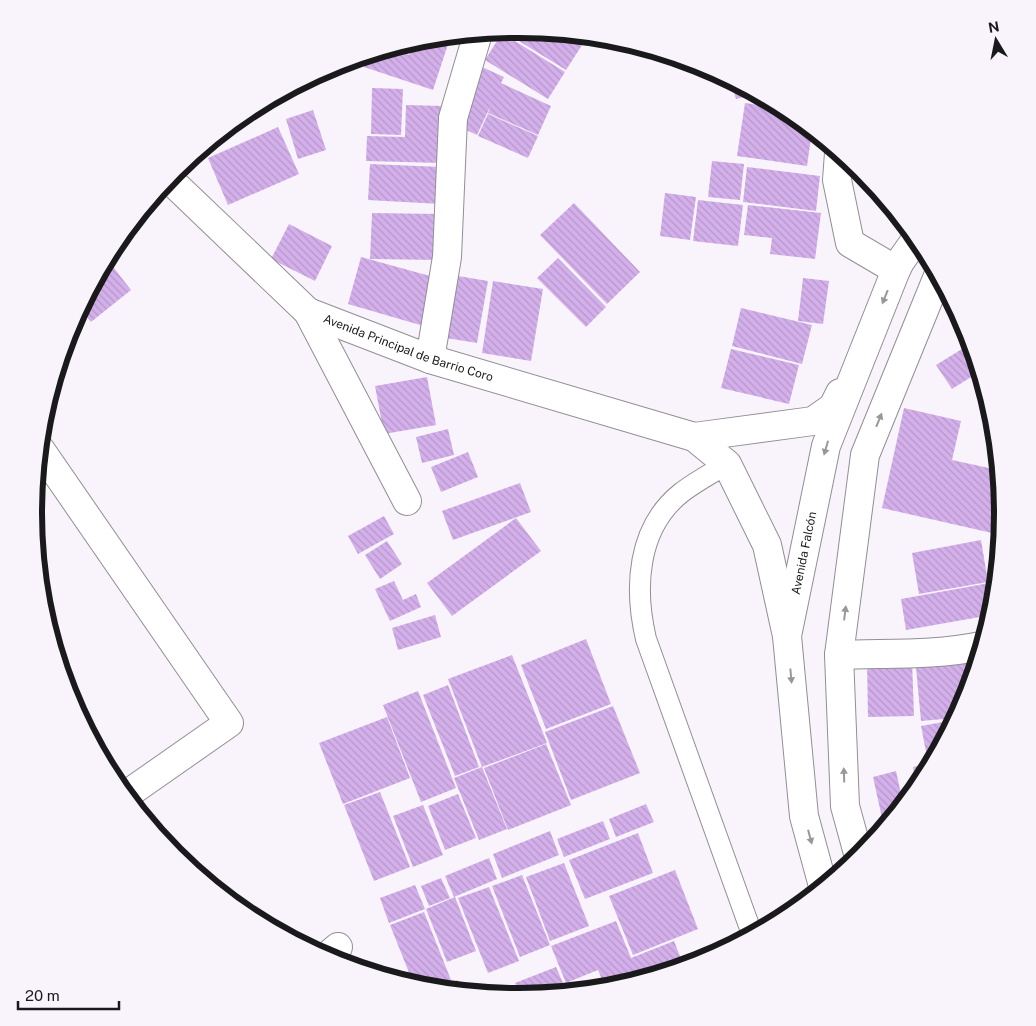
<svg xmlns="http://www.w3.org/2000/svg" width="1036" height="1026" viewBox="0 0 1036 1026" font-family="'Public Sans',sans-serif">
  <defs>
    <pattern id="building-back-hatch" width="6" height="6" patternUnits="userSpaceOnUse" patternTransform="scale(1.25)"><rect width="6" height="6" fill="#d4b0eb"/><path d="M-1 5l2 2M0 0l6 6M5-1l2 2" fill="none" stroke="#b597c9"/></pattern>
  </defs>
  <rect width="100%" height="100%" fill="#f9f4fc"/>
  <path fill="url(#building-back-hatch)" d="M518,29l54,5 12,8 -18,28 -60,-37 2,-3z
    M502,33l63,39 -17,27 -63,-39z
    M451,35l-18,55 -69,-23 4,-12 21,-6 20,6 5,-14 10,-3z
    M699,64l5,2 10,5 -12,3z
    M482,67l22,10 -3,6 50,23 -13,29 -50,-22 3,-8 -14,30 -22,-10z
    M730,80l26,14 -20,5z
    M372,88l31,1 -2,46 -30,-1z
    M745,103l40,6 27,22 -5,35 -70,-10z
    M406,105l37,1 -2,57 -75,-2 1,-25 38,1z
    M313,110l13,40 -28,9 -12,-40z
    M488,114l50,22 -10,22 -50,-22z
    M278,127l21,47 -71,31 -20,-47z
    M712,161l32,3 -4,36 -32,-3z
    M370,164l72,3 -2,37 -72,-4z
    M747,167l73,9 -4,35 -73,-9z
    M665,193l31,4 -6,43 -30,-4z
    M698,200l45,5 -5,41 -45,-5z
    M574,203l66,69 -33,32 -67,-69z
    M748,205l73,8 -6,46 -45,-5 2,-16 -28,-3z
    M372,213l68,1 -1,46 -69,-1z
    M289,224l43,22 -17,35 -44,-22z
    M361,257l80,22 -14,48 -79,-23z
    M558,258l48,49 -20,20 -49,-49z
    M107,259l24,31 -40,32 -11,-13z
    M452,275l36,6 -11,62 -37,-6z
    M803,278l26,3 -6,43 -25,-3z
    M493,281l50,8 -12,72 -49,-8z
    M741,308l71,17 -10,39 -70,-18z
    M970,344l9,28 -27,17 -16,-24z
    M731,349l68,16 -10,39 -68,-16z
    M427,377l9,48 -52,9 -9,-48z
    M904,408l57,13 -9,39 46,10 3,26 -9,37 -110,-25z
    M993,422l4,34 -5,1 -7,-34z
    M448,429l6,26 -32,8 -6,-26z
    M468,452l10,25 -37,15 -10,-25z
    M520,483l11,29 -78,28 -11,-29z
    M384,516l10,18 -36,20 -10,-18z
    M516,518l25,33 -89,65 -25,-33z
    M981,540l7,42 -69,12 -7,-41z
    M387,541l15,23 -22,15 -15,-24z
    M394,581l9,19 13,-6 5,13 -31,14 -15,-32z
    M995,582l-4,33 -85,15 -5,-31z
    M435,615l6,22 -43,13 -6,-22z
    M586,639l25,65 -65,25 -25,-64z
    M980,652l-15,47 -10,19 -34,3 -6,-64z
    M512,655l35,88 -65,24 -34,-88z
    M912,660l2,56 -46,1 -1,-56z
    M448,685l31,82 -24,9 -32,-81z
    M418,691l38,97 -35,14 -38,-97z
    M613,706l27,67 -69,27 -26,-68z
    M387,717l23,61 -67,26 -24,-61z
    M954,720l-22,41 -4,1 -7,-36z
    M546,744l25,61 -63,25 -24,-62z
    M931,763l-11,19 -3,5 -4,-20z
    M482,767l25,62 -28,11 -25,-62z
    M896,771l7,32 -19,24 -11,-50z
    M380,792l30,75 -36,14 -30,-76z
    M458,794l18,44 -31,12 -17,-44z
    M646,804l8,18 -38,15 -7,-18z
    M423,805l20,50 -30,12 -20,-51z
    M603,821l7,18 -46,18 -7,-18z
    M550,831l9,24 -57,23 -9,-24z
    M638,833l15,40 -68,26 -16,-39z
    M489,858l8,21 -43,18 -9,-21z
    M564,863l25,63 -39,15 -24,-64z
    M675,870l23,59 -65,26 -24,-59z
    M522,875l28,70 -30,12 -28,-71z
    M441,878l9,20 -21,8 -8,-20z
    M415,885l10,24 -36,14 -9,-25z
    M489,887l30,74 -31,12 -30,-75z
    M455,897l21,54 -29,11 -21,-53z
    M424,912l27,68 -21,9 -16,-4 -24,-60z
    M616,921l15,37 43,-17 9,23 -25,10 -46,14 -6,1 -8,-19 -32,13 -15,-37z
    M556,967l11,25 -46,5 -6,-14z
    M458,980l4,12 -27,-3z"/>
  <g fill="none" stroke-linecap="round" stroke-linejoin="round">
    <defs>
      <path id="service" d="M727,464c-15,9 -32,18 -46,29 -44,35 -47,95 -35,146l106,295"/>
      <g id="minor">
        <path d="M839,153l-2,27 13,63 46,27"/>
        <path id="s1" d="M169,179l139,133 122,47 264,78 33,27 40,81 20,91"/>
        <path d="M308,312l99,189"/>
        <path d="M430,359l17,-102 6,-139 25,-85"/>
        <path d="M694,437l119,-16 20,-14 7,-14"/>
        <path d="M40,449l189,274 -103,72"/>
        <path d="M839,655c47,-2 96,1 142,-9"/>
        <path d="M859,857l-14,-51 -6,-151 26,-200 73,-179"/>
        <path id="s2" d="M823,886l-19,-70 -17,-180 39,-190 70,-176 4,-8 16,-23"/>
        <path d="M326,957l12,-10"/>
      </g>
    </defs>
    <use href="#service" stroke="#928e95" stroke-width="22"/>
    <use href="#minor" stroke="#928e95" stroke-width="30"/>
    <use href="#service" stroke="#fff" stroke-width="20"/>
    <use href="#minor" stroke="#fff" stroke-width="28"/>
  </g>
  <defs><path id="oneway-solid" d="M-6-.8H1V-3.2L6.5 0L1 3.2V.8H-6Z" transform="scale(1.25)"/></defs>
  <g fill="#989898">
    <use href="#oneway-solid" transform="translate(885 297) rotate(112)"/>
    <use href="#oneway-solid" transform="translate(879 420) rotate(-68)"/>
    <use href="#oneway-solid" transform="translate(826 448) rotate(106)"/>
    <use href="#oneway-solid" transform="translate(845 613) rotate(-83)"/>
    <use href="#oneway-solid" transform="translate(791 676) rotate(85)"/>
    <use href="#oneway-solid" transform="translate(844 775) rotate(-92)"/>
    <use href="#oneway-solid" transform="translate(810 837) rotate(75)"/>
  </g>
  <g text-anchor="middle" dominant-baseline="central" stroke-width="4.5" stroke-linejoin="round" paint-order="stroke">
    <g font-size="12" fill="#1a191b" stroke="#f9f4fc">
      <text stroke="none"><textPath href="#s1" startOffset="299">Avenida Principal de Barrio Coro</textPath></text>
      <text stroke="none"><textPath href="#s2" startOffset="338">Avenida Falcón</textPath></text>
    </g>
  </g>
  <path d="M0 0H1036V1026H0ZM517 38H519A475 475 0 0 1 994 513V513A475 475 0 0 1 519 988H517A475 475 0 0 1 42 513V513A475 475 0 0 1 517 38Z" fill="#f9f4fc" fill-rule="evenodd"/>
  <path fill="none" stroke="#1a191b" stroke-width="6" d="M517 38H519A475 475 0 0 1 994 513V513A475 475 0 0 1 519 988H517A475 475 0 0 1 42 513V513A475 475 0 0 1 517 38Z"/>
  <g transform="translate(996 40) rotate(350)" stroke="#f9f4fc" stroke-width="4" paint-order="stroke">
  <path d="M0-4L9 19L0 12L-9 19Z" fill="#1a191b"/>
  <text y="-8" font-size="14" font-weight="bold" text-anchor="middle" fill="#1a191b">N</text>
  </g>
  <path d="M18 1001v8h101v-8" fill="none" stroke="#1a191b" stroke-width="2.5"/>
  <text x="25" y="1001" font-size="15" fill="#1a191b" stroke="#f9f4fc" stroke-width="4" paint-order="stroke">20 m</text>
</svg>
